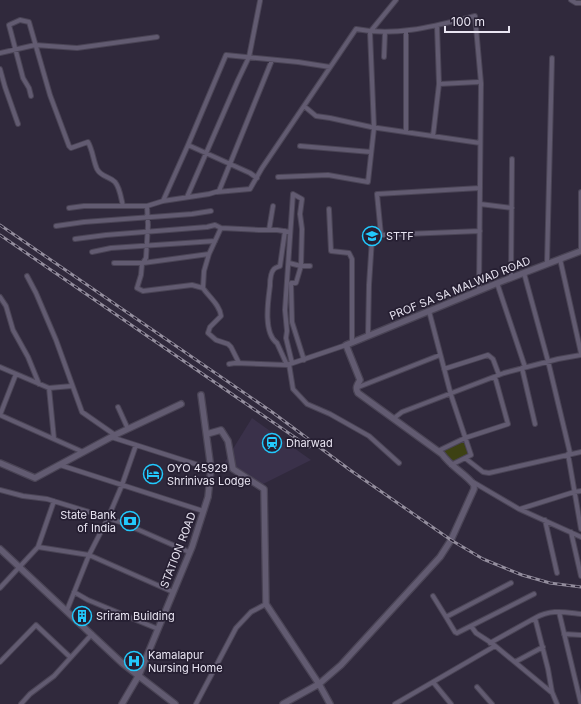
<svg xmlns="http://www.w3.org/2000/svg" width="581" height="704" viewBox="0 0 581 704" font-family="Inter,sans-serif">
  <rect width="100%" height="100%" fill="#30293c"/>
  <path fill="#3a314a" d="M252,418l59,42 -54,27 -34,-22z"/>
  <path fill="#3d4113" d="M465,438l6,17 -20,10 -13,-14z"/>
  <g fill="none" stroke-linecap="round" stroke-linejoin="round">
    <defs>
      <path id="street" d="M571,0l5,3h5
        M406,31v101
        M0,53l35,-8 42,3 80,-11
        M384,57l1,-25
        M0,69l5,18 13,37
        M439,84l39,-2
        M31,96l-2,-8 -6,-10 -14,-53 11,-5 9,2 21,73 19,51 2,2 17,-6c5,9 5,18 9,27 4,8 12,7 18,13 5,6 6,16 8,24
        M304,106l12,10 14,2 41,9 109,16
        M433,136l6,-52 -2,-58
        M188,145l38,-90 72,7 32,5
        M300,146l71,6
        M278,177l50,-2 40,7 6,-54 -4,-96 26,-32
        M219,191l53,-131
        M187,197l51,-117 11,-23 11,-56
        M163,201l25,-56 62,28 7,5
        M480,204l32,4
        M147,206l1,19 -2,33 -4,6 -1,11 -4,13 6,3 49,-6 11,3
        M69,208l15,-2h63l16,-5 46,-7 10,-3 -2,1 33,-3 12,-21 94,-139c40,8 79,-3 119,-13l6,67 -2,207
        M329,209l2,42 18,2 3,6v84
        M56,226l28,-4 108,-8 19,-3
        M269,230l4,-24
        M285,231l-5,35c-2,1 -4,1 -6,3 -4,4 -4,12 -4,17 -2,15 -7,47 7,57l10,22
        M480,231l-99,4 -4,-41 103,-6
        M75,239l31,-4 101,-8 8,-2 6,3
        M581,251v-59
        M92,252l19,-4 104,-7
        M560,259l21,94
        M114,263h29l66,-9
        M289,263l12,3h9
        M547,264l5,-206
        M524,273l24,88 22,92
        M27,276l9,17 20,47 26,72 33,23
        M511,277l1,-118
        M497,283l28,84
        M0,297l6,9 7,24 15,27 11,27
        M429,311l22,84 20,60 -20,10
        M368,336l1,-51 3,-46 9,-4
        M239,363l-8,-16 -3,-3 -12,-4 -8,-7 2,-6 11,-11c-1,-11 -12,-19 -18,-28l1,-17 5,-17 12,-26 38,2h18l13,2
        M292,363l-6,-25 1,-7 -2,-21 8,-116 9,5 -2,15 2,15 -1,37 -5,17h-5l1,39 12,38
        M229,364l6,-1 52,2 59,-20
        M289,364l4,25 14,15 23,10 39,22 30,27
        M0,367l49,21 23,-2
        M522,368l13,56
        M444,369l44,-14 5,4 6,16
        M49,388l5,51
        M356,388l84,-33
        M118,407l10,22
        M0,415l83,37
        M0,415l16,-41
        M393,419l9,-7 102,-39 54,-14 23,-4
        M111,437l100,32
        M438,451l27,-13 43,-14 -13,-47
        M568,454l13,75
        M465,458l18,14 6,1 92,-21
        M60,465l143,46
        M473,482l46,27 62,28
        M0,490l23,6 24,3 52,16 24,8 66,29
        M520,509l54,-17 7,-1
        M545,520l12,53
        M571,532l10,44
        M38,547l51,8 84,37
        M511,583l-65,34 9,15 2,1 77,-39
        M0,588l38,-41 16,-46
        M74,592l14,8 70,29
        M433,596l13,21
        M67,610l22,-55 19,-37 14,-33 14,-40
        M559,612l22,92
        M535,618c16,-9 28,-6 46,-4
        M471,626l5,7 17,11 58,48
        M564,634l17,1
        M490,643l45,-25 13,51 4,23 5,12
        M0,662l36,-37 34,32
        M515,662l28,-15
        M433,682l18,22
        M477,687l15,17
        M21,704l9,-10 24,-18 38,-42
        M196,704l40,-76 15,-16 15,-8
        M395,704l100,-58"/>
      <path id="secondary" d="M207,434l14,-4 7,11 5,28 31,20 2,115 53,80 11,20
        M0,463l35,15 80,-43 66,-31
        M0,549l122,114 53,41
        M122,704l17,-29 53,-128 16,-50 3,-28 -10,-74
        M283,704l36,-20 22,-19 99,-108 11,-17 23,-51v-4c-9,-12 -22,-17 -32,-31l-84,-61c-3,-5 -1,-8 2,-13l-14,-35 154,-63 81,-31"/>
    </defs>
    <use href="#street" stroke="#4a4455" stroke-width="6"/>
    <use href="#secondary" stroke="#4a4455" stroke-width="8"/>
    <use href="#street" stroke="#625b71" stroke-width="4"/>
    <use href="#secondary" stroke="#625b71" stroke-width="5.5"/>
    <defs>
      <path id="rail" d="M0,225l272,187 78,58 101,70 32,19 39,16 28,8 31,4
        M0,235l309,212"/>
    </defs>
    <use href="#rail" stroke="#938d9d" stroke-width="3"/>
    <use href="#rail" stroke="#261f32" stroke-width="1.5" stroke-dasharray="4.5" stroke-linecap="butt"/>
  </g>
  <defs>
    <symbol id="university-ring" viewBox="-11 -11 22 22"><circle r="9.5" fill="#261f32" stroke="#22c9fd" stroke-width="1.5"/><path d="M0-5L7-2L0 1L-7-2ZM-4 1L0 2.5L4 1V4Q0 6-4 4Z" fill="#22c9fd"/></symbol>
    <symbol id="station-ring" viewBox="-11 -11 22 22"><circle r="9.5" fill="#261f32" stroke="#22c9fd" stroke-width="1.5"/><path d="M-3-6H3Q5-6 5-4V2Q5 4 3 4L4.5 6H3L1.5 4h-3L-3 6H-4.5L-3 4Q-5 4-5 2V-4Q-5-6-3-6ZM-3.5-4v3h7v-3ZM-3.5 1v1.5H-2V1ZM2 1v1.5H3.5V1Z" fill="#22c9fd"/></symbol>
    <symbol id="hotel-ring" viewBox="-11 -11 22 22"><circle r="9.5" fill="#261f32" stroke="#22c9fd" stroke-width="1.5"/><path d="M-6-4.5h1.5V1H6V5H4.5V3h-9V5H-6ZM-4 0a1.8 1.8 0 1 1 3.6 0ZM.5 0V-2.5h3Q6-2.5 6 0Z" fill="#22c9fd"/></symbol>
    <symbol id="bank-ring" viewBox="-11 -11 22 22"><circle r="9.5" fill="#261f32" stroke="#22c9fd" stroke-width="1.5"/><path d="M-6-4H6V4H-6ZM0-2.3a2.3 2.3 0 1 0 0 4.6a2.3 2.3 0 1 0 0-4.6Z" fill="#22c9fd"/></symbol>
    <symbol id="building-ring" viewBox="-11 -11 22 22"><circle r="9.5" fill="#261f32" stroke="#22c9fd" stroke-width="1.5"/><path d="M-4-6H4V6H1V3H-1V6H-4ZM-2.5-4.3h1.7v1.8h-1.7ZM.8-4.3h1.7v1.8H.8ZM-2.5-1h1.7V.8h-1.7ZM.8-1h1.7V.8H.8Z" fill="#22c9fd"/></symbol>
    <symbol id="hospital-ring" viewBox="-11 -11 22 22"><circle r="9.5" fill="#261f32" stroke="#22c9fd" stroke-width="1.5"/><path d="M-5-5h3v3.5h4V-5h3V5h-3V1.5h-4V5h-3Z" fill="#22c9fd"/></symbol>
  </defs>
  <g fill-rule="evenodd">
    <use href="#university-ring" x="361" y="225" width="22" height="22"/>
    <use href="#station-ring" x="261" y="432" width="22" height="22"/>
    <use href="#hotel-ring" x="142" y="463" width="22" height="22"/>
    <use href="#bank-ring" x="119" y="510" width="22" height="22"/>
    <use href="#building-ring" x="71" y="605" width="22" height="22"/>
    <use href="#hospital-ring" x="123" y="650" width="22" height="22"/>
  </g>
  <g text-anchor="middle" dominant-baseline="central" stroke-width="3.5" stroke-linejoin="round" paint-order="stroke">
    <g font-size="11" fill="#e9e5f2" stroke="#261f32" text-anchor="start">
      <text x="386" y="236">STTF</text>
      <text x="286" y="443">Dharwad</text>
      <text x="167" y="468">OYO 45929<tspan x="167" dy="13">Shrinivas Lodge</tspan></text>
      <text x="116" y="515" text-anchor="end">State Bank<tspan x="116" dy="13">of India</tspan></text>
      <text x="96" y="616">Sriram Building</text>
      <text x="148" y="655">Kamalapur<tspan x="148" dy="13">Nursing Home</tspan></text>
    </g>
    <g font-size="11" fill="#e9e5f2" stroke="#261f32">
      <text transform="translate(460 288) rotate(-22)">PROF SA SA MALWAD ROAD</text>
      <text transform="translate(178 550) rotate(-69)">STATION ROAD</text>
    </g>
  </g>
  <path d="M445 26v6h64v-6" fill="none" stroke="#e9e5f2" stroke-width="2"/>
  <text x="451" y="26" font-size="12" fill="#e9e5f2" stroke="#261f32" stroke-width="3" paint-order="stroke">100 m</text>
</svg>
